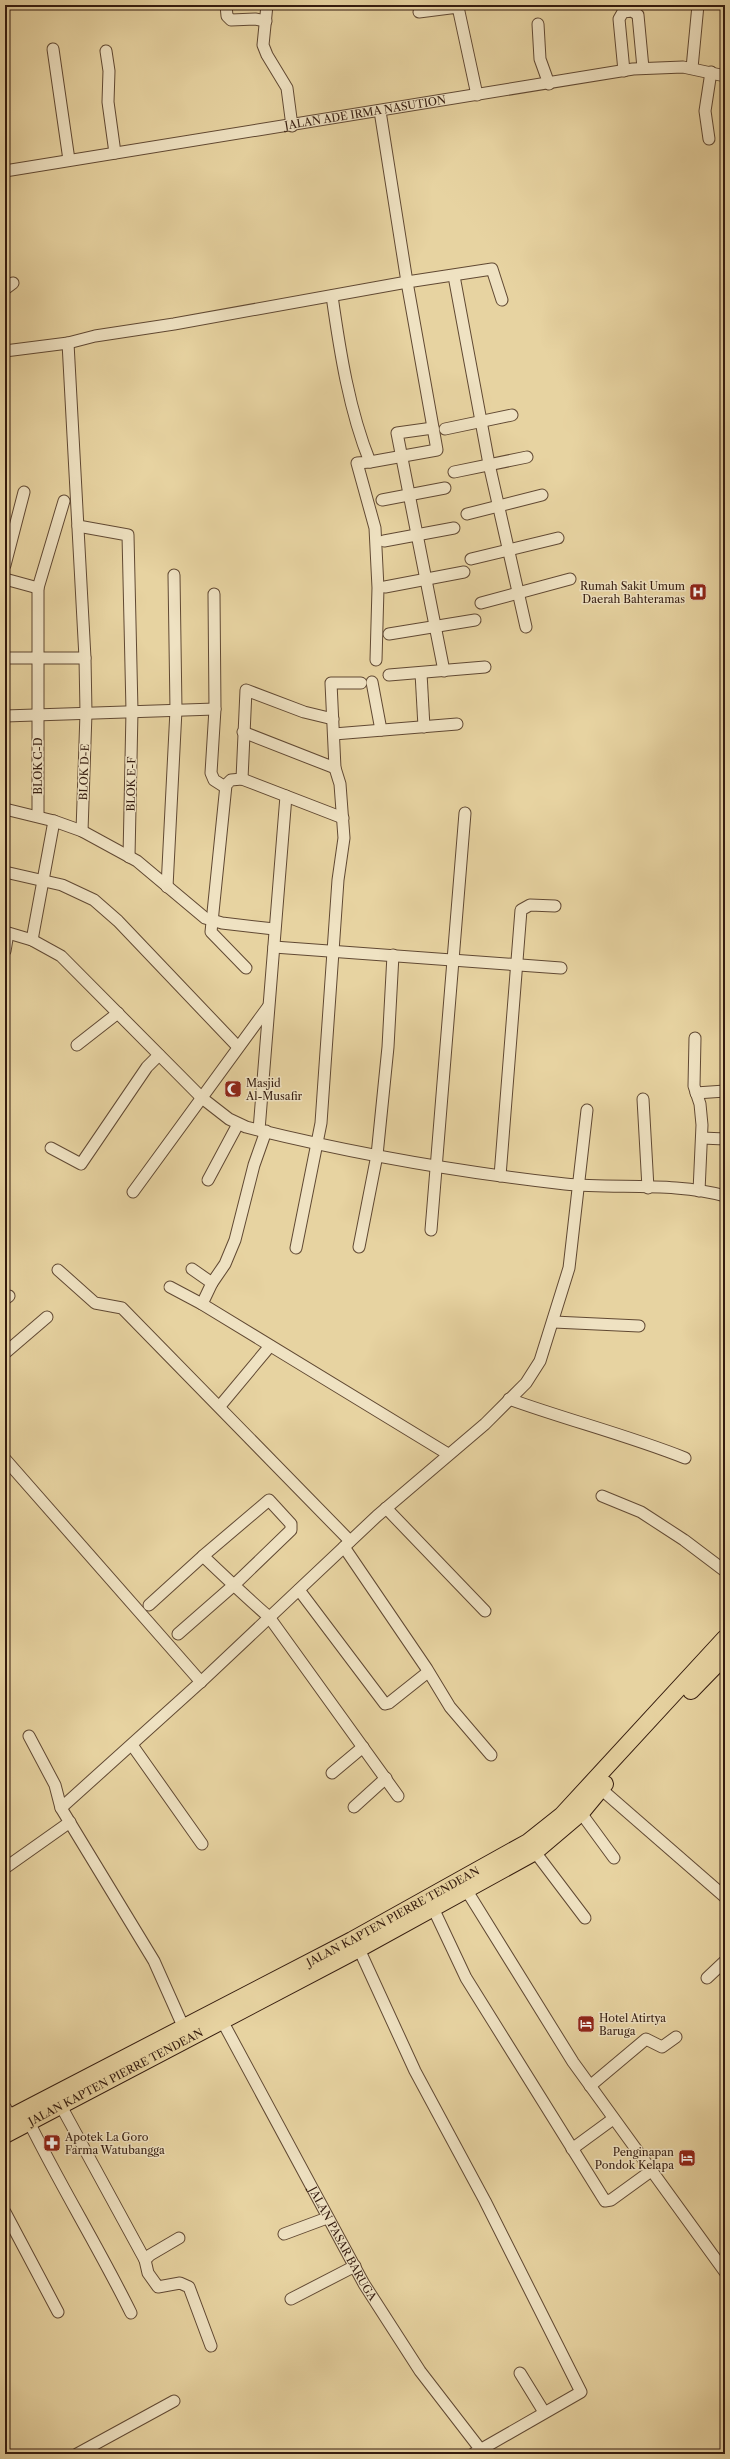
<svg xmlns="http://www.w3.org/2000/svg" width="730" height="2459" viewBox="0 0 730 2459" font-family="'Libre Caslon Text',serif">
  <rect width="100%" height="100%" fill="#e7d3a1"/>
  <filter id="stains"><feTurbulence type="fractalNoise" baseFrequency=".005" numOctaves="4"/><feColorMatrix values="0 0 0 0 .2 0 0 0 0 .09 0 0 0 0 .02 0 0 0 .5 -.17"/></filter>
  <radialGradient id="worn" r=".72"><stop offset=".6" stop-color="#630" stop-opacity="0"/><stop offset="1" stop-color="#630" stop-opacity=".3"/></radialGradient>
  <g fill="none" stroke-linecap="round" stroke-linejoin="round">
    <defs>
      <g id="minor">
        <path d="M226,5l1,11 4,4 24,-1 11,2"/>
        <path d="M267,5l-4,40 4,10 20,33 5,38"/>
        <path d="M419,12l39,-5 19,88"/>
        <path d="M538,24l2,35 9,25"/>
        <path d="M53,49l16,111"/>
        <path d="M106,51l3,20 -1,31 7,51"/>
        <path d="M692,68l6,-63"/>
        <path d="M624,71l-5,-52 4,-7 9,-1 6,4 5,53"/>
        <path d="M709,139l-4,-28 6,-39"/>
        <path id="s1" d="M5,171l628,-102 50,-2 42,9"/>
        <path d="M454,276l35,188 37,163"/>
        <path d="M5,289l8,-6"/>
        <path d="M332,296c8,56 17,114 38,166l-13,1 18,65 3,60 -2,72"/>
        <path d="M68,343l17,315 1,55 -4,118"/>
        <path d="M5,351l63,-8 27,-7 79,-12 233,-42 -27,-171"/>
        <path d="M433,428l-36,5 47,238"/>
        <path d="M445,429l67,-14"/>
        <path d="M370,462l67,-12 -30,-168 85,-13 10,31"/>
        <path d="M454,472l73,-15"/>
        <path d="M382,500l63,-12"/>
        <path d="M467,514l75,-19"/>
        <path d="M78,526l50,9 4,176 -3,146"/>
        <path d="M384,541l70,-13"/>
        <path d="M471,559l87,-21"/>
        <path d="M5,565l19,-73"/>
        <path d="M5,579l33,9"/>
        <path d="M385,587l79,-15"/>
        <path d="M214,594l1,115 -4,64 3,7 11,7"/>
        <path d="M481,603l89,-24"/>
        <path d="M389,634l86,-14"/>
        <path d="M5,658h80"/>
        <path d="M421,673l3,54"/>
        <path d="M389,675l96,-8"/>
        <path d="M372,682l9,48"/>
        <path d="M5,716l210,-7"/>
        <path d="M243,732l92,36"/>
        <path d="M334,734l123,-10"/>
        <path d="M242,779l4,-89 58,22 29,7"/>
        <path d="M5,809l49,12"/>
        <path d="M38,816v-228l26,-87"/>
        <path d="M5,872l57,13 32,15 24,21 120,126"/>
        <path d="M167,887l9,-177 -2,-135"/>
        <path d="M5,932l27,8 29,16 141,142 27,21 17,8c104,26 212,45 319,57 51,5 112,-2 160,12"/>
        <path d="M32,940l22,-119 28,10 55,30 68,57 17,5 52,6"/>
        <path d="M274,947l287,21"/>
        <path d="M5,951l3,-18"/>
        <path d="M246,968l-35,-36 15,-147 5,-5 11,-1 101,39"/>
        <path d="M695,1038l-1,48 6,18 2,21 -3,66"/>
        <path d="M77,1045l41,-32"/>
        <path d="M696,1093l29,-2"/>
        <path d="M643,1099l5,89"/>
        <path d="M259,1130l27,-334"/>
        <path d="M702,1138l23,1"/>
        <path d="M51,1148l30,16 66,-97 12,-12"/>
        <path d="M500,1176l21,-266 9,-5 25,1"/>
        <path d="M208,1180l30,-56"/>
        <path d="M133,1192l135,-185"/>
        <path d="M431,1230l34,-417"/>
        <path d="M359,1247l18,-92 11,-108 5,-92"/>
        <path d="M296,1248l25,-125 17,-243 6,-42 -4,-54 -5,-16 -4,-85h30"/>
        <path d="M192,1269l20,14 13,-19 10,-24 19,-75 12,-34"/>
        <path d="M58,1270l37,33 27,5 228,233"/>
        <path d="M212,1283l-10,21 246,150"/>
        <path d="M170,1287l32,17"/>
        <path d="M5,1299l4,-3"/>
        <path d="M554,1322l85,4"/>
        <path d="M5,1353l42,-36"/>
        <path d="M509,1399c58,21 118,36 176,59"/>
        <path d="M220,1406l50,-60"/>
        <path d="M5,1459l196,223"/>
        <path d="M602,1496l39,16 43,28 41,31"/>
        <path d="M386,1508l99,103"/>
        <path d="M344,1547l83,122 23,38 41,48"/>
        <path d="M299,1590l86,114 4,-1 39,-31"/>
        <path d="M149,1605l54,-49"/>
        <path d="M178,1634l56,-49 57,-55v-6l-22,-24 -66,56c22,21 43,41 66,61l129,179"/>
        <path d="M29,1736l26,49 6,23 93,153 29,65"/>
        <path d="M132,1745l70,99"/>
        <path d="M332,1773l31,-26"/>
        <path d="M601,1789l124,108"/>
        <path d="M354,1807l32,-29"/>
        <path d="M61,1808l143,-129 173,-163 108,-92 41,-41 14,-22 29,-93 18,-158"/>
        <path d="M581,1813l33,45"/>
        <path d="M535,1852l50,66"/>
        <path d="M5,1868l65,-46"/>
        <path d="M467,1891l106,171 152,210"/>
        <path d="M433,1908l33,70 139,223 6,-1 40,-29"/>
        <path d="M359,1949l56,122 70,130 96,191 -108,62"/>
        <path d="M707,1978l18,-17"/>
        <path id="s2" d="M219,2015l145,269 56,87 64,83"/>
        <path d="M590,2086l56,-47 16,8 14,-10"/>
        <path d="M61,2106l84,154 5,-5 29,-17"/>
        <path d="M5,2107l6,10"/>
        <path d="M29,2122c32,65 70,126 102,191"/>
        <path d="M572,2149l41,-30"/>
        <path d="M5,2212l53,100"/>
        <path d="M284,2234l43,-16"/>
        <path d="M145,2260l3,13 10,14 22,-4 9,4 22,59"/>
        <path d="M291,2299l64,-33"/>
        <path d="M520,2373l24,39"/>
        <path d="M77,2454l97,-53"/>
      </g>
      <g id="highway">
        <path d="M691,1691l34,-35"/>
        <path id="s3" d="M5,2120l347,-180 176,-98 34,-27 163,-177"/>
        <path id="s4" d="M5,2135l354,-186 176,-97 46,-39 24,-29"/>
      </g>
    </defs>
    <use href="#minor" stroke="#614933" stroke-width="13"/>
    <use href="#highway" stroke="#341b0e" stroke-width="18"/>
    <use href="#minor" stroke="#efe2c2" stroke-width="11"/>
    <use href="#highway" stroke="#e7d3a1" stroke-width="16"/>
  </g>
  <defs>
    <symbol id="hospital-square" viewBox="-11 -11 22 22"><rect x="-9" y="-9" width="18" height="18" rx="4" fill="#8f2418" stroke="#efe2c2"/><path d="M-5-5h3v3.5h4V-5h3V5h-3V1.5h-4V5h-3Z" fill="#fff"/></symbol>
    <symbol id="mosque-square" viewBox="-11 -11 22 22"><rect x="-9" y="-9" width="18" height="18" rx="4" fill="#8f2418" stroke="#efe2c2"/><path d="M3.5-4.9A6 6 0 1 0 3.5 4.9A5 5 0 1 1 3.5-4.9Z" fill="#fff"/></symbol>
    <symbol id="hotel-square" viewBox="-11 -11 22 22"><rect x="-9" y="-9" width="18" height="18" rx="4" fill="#8f2418" stroke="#efe2c2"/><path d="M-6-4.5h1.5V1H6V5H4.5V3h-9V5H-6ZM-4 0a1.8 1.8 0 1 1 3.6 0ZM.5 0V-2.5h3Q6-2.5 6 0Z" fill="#fff"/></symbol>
    <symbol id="pharmacy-square" viewBox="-11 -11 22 22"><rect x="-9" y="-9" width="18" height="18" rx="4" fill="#8f2418" stroke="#efe2c2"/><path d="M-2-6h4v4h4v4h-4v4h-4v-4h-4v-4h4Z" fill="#fff"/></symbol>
  </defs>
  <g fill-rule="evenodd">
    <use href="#hospital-square" x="688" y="582" width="20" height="20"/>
    <use href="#mosque-square" x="223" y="1079" width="20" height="20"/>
    <use href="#hotel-square" x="576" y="2014" width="20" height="20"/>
    <use href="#pharmacy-square" x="42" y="2133" width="20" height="20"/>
    <use href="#hotel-square" x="677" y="2148" width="20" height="20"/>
  </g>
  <g text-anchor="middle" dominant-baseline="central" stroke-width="3" stroke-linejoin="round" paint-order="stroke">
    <g font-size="11" fill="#341b0e" stroke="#efe2c2">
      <text stroke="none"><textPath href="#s1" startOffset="365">JALAN ADE IRMA NASUTION</textPath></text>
      <text transform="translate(38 766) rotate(-90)">BLOK C-D</text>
      <text transform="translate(84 772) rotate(-88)">BLOK D-E</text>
      <text transform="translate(131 784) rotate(-89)">BLOK E-F</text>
      <text stroke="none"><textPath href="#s3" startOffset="438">JALAN KAPTEN PIERRE TENDEAN</textPath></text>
      <text stroke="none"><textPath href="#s4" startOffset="125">JALAN KAPTEN PIERRE TENDEAN</textPath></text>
      <text stroke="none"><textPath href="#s2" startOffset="260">JALAN PASAR BARUGA</textPath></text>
    </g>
    <g font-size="11" fill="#341b0e" stroke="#efe2c2" text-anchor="start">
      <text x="685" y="586" text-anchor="end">Rumah Sakit Umum<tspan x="685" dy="13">Daerah Bahteramas</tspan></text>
      <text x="246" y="1083">Masjid<tspan x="246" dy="13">Al-Musafir</tspan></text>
      <text x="599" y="2018">Hotel Atirtya<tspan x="599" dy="13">Baruga</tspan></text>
      <text x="65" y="2137">Apotek La Goro<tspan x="65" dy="13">Farma Watubangga</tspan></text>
      <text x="674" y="2152" text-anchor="end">Penginapan<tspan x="674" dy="13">Pondok Kelapa</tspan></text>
    </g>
  </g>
  <rect width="730" height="2459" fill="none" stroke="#e7d3a1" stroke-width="20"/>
  <rect x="6" y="6" width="718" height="2447" fill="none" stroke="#341b0e" stroke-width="2"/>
  <rect x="10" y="10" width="710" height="2439" fill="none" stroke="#341b0e"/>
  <rect width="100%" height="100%" filter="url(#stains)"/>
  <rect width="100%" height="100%" fill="url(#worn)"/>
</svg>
